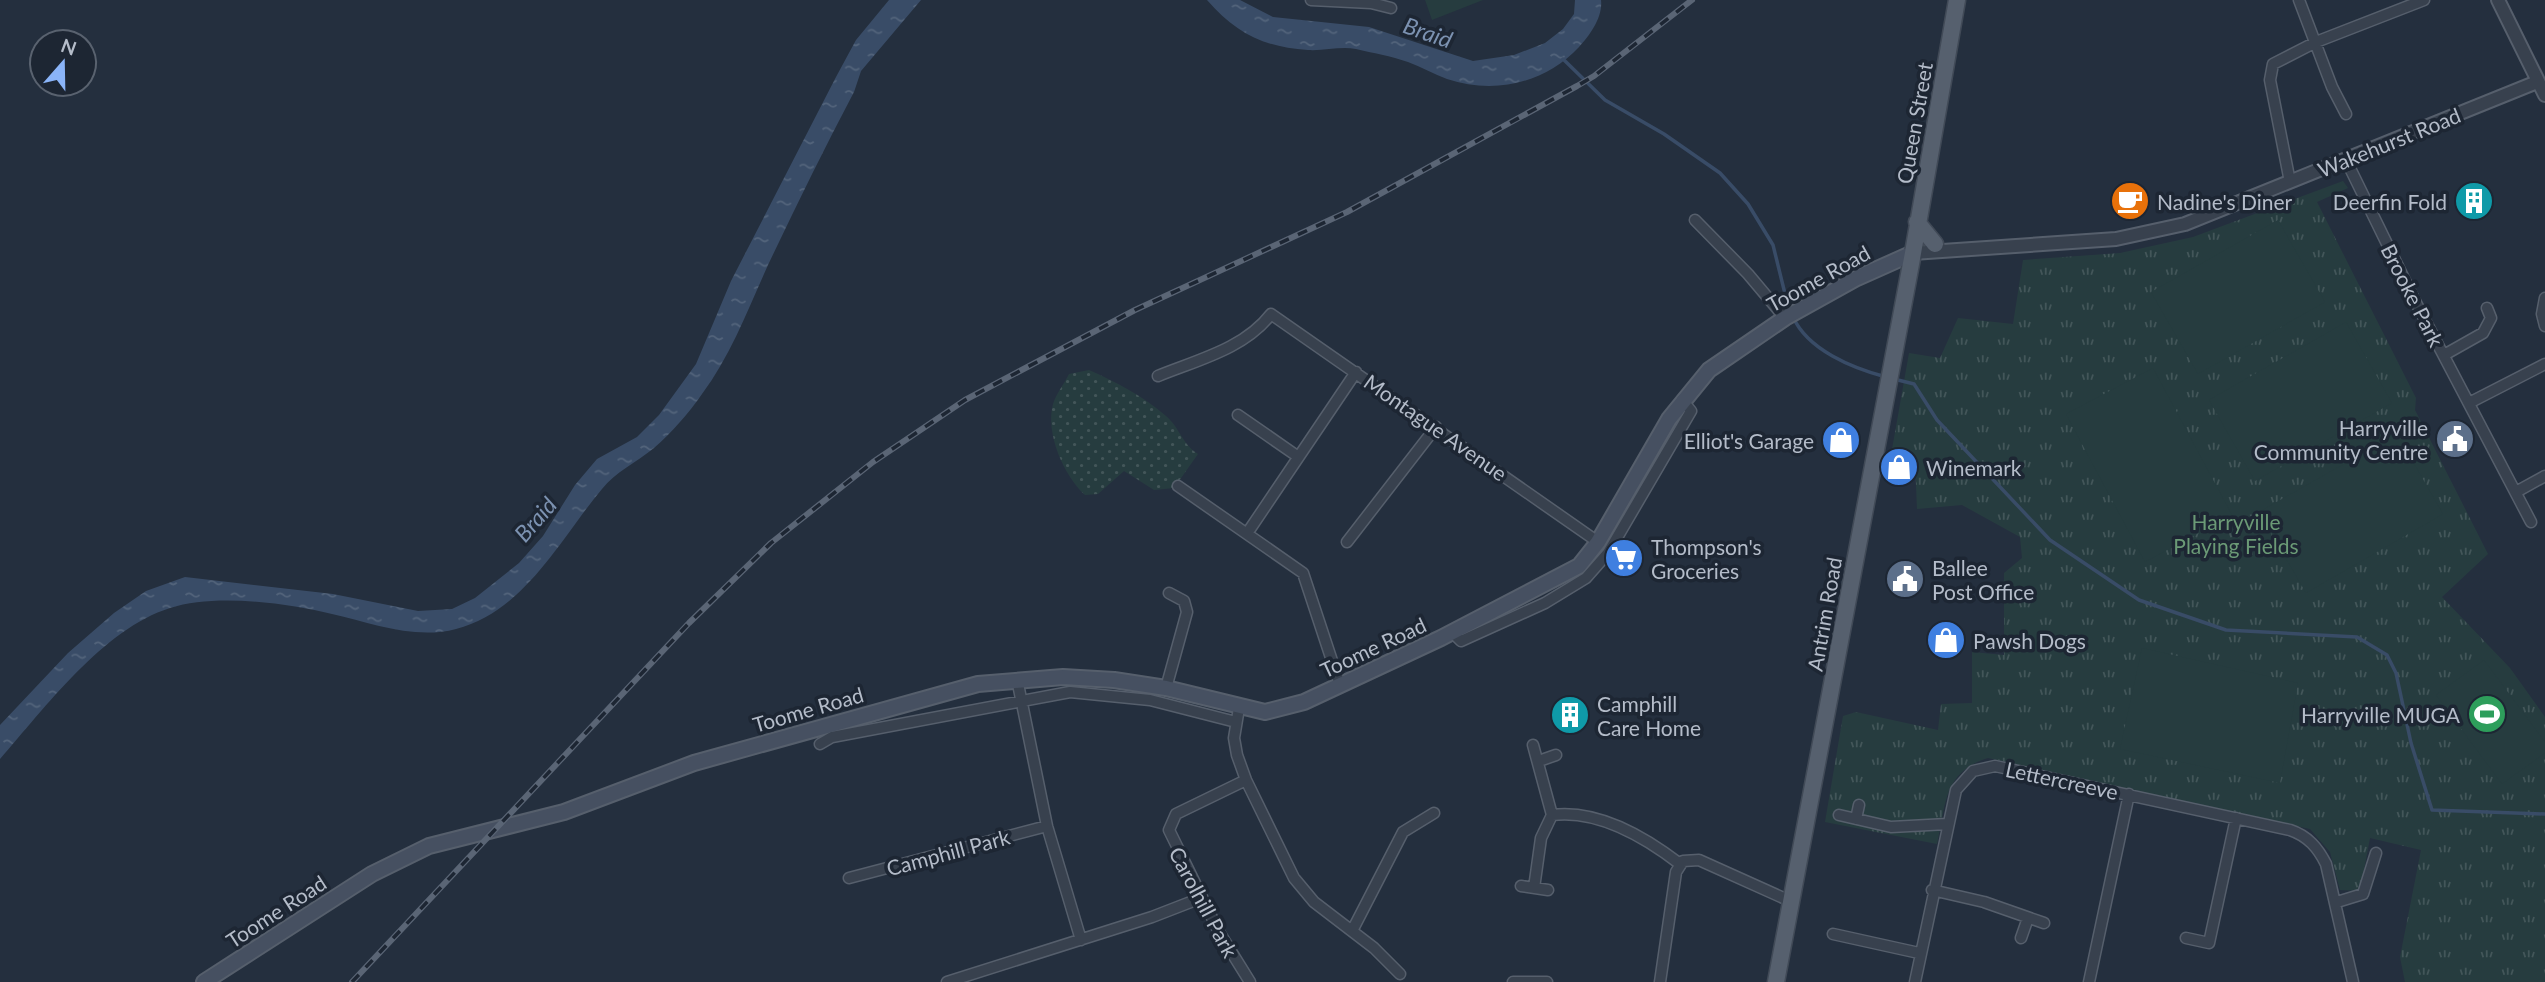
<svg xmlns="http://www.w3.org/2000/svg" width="2545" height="982" viewBox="0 0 2545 982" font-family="Lato,sans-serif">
  <defs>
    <pattern id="grass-dots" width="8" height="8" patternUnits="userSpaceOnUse" patternTransform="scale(1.75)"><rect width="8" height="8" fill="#263c3f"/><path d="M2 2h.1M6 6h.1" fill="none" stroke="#435659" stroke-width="1.8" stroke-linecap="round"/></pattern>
    <pattern id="park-tufts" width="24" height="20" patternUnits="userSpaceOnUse" patternTransform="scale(1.75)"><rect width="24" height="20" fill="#263c3f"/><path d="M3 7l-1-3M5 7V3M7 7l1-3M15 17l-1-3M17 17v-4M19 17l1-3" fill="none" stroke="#435659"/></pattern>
    <pattern id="water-ripples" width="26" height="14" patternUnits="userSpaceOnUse" patternTransform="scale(1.75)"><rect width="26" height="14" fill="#394c67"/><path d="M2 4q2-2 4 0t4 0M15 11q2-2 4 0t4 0" fill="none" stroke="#53647b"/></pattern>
  </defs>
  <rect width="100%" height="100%" fill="#242f3e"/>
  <path fill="url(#grass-dots)" d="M1089,370c27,12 54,26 77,46 14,12 16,28 32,38l-24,34 -20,2 -30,-19 -26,23 -13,1c-21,-19 -40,-62 -32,-91 3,-10 11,-20 16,-30z"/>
  <path fill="url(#park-tufts)" d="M2343,181l5,7 -31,14 99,196 -1,12 73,144 -46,43 68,71 35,49v265h-140l-5,-25 21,-107 -51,-12 -10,53 -20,-1 -10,-38 -20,-23 -322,-71c-45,14 -42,46 -51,86l-112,-22 18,-106 13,-4 82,18 3,-26 31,-1v-51l32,3v-82l18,-15 -2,-21 -58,-32 -45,4 -2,-48 -24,-6 18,-102 31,5 18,-40 55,6 10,-64 97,-7 73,-16z"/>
  <path fill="#263c3f" d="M1425,0h58l-51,20z
    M2278,220l47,82 -127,72 -47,-82z
    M2346,322l46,81 -137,78 -46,-81z
    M2153,368l79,147 -87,47 -79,-148z
    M2397,434l46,80 -137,79 -47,-81z
    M2142,648l156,35 -18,100 -160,-34z
    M2484,660l61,82v11l-43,31 -66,-89z"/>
  <path fill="url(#water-ripples)" d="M889,0h32l-60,71 -7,21c-30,57 -58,114 -86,173 -20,44 -37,90 -66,129 -14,20 -30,38 -48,54 -17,14 -39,24 -52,41 -42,50 -77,122 -146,140 -41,11 -84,-6 -124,-15 -46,-11 -117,-21 -162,-6 -67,21 -125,100 -170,151v-34l68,-72 46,-40 32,-22 39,-14 148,17 85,17 34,-2 23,-11 44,-35 24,-27 32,-51 22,-26 40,-22 22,-22 37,-51 35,-83 105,-204 20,-37z
    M1207,0h33l33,17 96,10 104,34 41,-6 31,-12 18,-14 11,-15 1,-14h26c2,17 -11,35 -22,47 -34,36 -84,48 -132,32 -13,-5 -26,-12 -39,-17 -17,-6 -35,-9 -52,-13 -15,-3 -32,2 -48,1 -45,-3 -72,-17 -101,-50z"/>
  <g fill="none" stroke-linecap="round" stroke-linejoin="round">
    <path stroke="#394c67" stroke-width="3.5" d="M1563,59l42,41 59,34 56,39 28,31 25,41 16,65
      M1793,317c15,33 59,51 93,60
      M1894,379l20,5 23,36 113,120 89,60 87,30 131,7 30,18 9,18 15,70 21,67 113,4"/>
    <defs>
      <path id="minor" d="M1311,0l60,3 20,5
        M2299,0l33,87 14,27
        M2346,160l69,141 116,221
        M2290,182l-20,-102 3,-16 43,-22 108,-42
        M1695,220l53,54 37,44
        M2545,298l-3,16 3,12
        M2444,355l39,-22 8,-15 -4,-10
        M1158,376c39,-16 86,-27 113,-62l327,228
        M2469,403l76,-39
        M1238,415l59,41
        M1178,486l125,87 37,112
        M2516,492l29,-16
        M1248,532l108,-160
        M1347,542l89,-115
        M1452,632l9,9 84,-38 41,-25 22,-25 83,-142 -9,-11
        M1017,679l30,147 34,114
        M1166,688l21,-76 -3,-11 -15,-8
        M1239,708l-5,30 3,17 9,25 48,98 20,24 60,46 26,26
        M820,744l12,-7 238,-45 80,8 86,22
        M1533,745l19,70
        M1539,761l17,-6
        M1246,780l-70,34 -7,16 50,102 31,50
        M1839,815l52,12 56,-3
        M1856,819l3,-14
        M849,878l198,-52
        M1521,886l27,4
        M1534,888l7,-50 11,-23c46,-6 93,22 128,49
        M1932,890l52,12 60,21
        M2337,902l26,-8 13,-41
        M1352,931l51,-99 31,-19
        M1833,934l86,19
        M2021,938l7,-20
        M2186,938l23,5 27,-125
        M947,982l205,-65 49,-19
        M1513,982h34
        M1660,982l16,-110 7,-11 16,-1 91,41
        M1915,982l41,-192 17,-19 22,-5 295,64c18,6 28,18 36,34l27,118
        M2089,982l40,-188"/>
      <path id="tertiary" d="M2498,0l47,95
        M1913,253l203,-14 69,-15 352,-142"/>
      <path id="secondary" d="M204,982l168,-108 57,-28 135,-34 130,-49 284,-79 85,-7 51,3 52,8 99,24 39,-10 137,-64 138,-72 19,-24 71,-123 40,-49 76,-52 72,-40 56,-25"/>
      <path id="primary" d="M1917,222l18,22
        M1776,982l137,-729 44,-253"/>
    </defs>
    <use href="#minor" stroke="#565f6c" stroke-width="13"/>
    <use href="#tertiary" stroke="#565f6c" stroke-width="16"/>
    <use href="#secondary" stroke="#565f6c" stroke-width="18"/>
    <use href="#primary" stroke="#414a57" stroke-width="19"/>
    <use href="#minor" stroke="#38414e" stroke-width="10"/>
    <use href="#tertiary" stroke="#38414e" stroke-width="12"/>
    <use href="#secondary" stroke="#465061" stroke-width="14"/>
    <use href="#primary" stroke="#56606e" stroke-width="16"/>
    <defs>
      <path id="rail" d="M352,982l337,-359 82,-80 102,-81 92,-62 170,-90 212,-98 230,-126 17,-10 98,-76"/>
    </defs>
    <use href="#rail" stroke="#5a6575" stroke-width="6"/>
    <use href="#rail" stroke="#1d2633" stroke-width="3.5" stroke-dasharray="10" stroke-linecap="butt"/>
  </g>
  <defs>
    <symbol id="cafe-disc" viewBox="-11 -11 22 22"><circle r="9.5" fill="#e8710a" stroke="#1d2633"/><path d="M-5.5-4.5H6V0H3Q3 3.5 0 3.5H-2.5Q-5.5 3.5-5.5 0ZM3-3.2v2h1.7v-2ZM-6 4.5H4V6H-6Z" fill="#fff"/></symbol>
    <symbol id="building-disc" viewBox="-11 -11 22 22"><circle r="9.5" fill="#0f9aa8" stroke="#1d2633"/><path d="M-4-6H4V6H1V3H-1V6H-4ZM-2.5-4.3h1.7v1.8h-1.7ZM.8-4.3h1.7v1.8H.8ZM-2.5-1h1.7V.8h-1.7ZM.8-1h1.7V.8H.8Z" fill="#fff"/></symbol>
    <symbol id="civic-disc" viewBox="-11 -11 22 22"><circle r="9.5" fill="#5c6f8a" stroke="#1d2633"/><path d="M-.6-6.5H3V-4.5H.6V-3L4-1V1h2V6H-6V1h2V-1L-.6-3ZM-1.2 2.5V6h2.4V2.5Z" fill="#fff"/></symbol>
    <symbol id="shop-disc" viewBox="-11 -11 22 22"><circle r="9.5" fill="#3f7fe0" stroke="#1d2633"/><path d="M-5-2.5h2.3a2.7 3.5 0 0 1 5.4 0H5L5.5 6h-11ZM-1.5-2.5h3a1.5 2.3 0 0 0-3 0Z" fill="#fff"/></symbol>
    <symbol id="supermarket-disc" viewBox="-11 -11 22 22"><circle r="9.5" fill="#3f7fe0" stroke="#1d2633"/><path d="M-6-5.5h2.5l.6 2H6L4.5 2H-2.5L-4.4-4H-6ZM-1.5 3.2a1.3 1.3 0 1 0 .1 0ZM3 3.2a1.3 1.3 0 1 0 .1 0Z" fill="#fff"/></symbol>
    <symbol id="stadium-disc" viewBox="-11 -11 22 22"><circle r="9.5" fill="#2e9e5b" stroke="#1d2633"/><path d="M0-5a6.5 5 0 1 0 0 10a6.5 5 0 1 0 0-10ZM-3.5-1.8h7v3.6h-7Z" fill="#fff"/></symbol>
  </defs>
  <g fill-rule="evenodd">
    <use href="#cafe-disc" x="2108" y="179" width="44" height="44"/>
    <use href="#building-disc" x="2452" y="179" width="44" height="44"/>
    <use href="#civic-disc" x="2433" y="417" width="44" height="44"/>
    <use href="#shop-disc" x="1819" y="418" width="44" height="44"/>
    <use href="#shop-disc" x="1877" y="445" width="44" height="44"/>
    <use href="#supermarket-disc" x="1602" y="536" width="44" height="44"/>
    <use href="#civic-disc" x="1883" y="557" width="44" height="44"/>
    <use href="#shop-disc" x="1924" y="618" width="44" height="44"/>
    <use href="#stadium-disc" x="2465" y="692" width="44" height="44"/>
    <use href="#building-disc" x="1548" y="693" width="44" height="44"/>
  </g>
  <g text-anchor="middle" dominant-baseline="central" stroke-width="7" stroke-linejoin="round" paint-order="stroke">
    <g font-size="21" fill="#b4bcc9" stroke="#1d2633">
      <text transform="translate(1914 123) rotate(-80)">Queen Street</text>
      <text transform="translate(2389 142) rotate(-22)">Wakehurst Road</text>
      <text transform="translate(1818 278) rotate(-29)">Toome Road</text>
      <text transform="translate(2413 295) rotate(63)">Brooke Park</text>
      <text transform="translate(1436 427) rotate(35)">Montague Avenue</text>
      <text transform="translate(1824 614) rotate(-80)">Antrim Road</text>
      <text transform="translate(1373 647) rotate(-25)">Toome Road</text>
      <text transform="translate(808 709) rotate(-16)">Toome Road</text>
      <text transform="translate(2062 780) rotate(12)">Lettercreeve</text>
      <text transform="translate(948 852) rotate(-15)">Camphill Park</text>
      <text transform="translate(1204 902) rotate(62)">Carolhill Park</text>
      <text transform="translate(276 911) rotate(-33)">Toome Road</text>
    </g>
    <g font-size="21" fill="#b4bcc9" stroke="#1d2633" text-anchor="start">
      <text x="2157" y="201">Nadine's Diner</text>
      <text x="2447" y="201" text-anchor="end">Deerfin Fold</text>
      <text x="2428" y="427" text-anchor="end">Harryville<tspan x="2428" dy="24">Community Centre</tspan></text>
      <text x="1814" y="440" text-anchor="end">Elliot's Garage</text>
      <text x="1926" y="467">Winemark</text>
      <text x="1651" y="546">Thompson's<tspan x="1651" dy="24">Groceries</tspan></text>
      <text x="1932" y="567">Ballee<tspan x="1932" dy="24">Post Office</tspan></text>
      <text x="1973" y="640">Pawsh Dogs</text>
      <text x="1597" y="703">Camphill<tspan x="1597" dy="24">Care Home</tspan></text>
      <text x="2460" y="714" text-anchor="end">Harryville MUGA</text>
    </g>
    <g font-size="21" fill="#6b9a76" stroke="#1d2633">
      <text x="2236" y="521">Harryville<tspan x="2236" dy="24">Playing Fields</tspan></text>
    </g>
    <g font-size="23" font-style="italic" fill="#7c92b1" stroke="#1d2633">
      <text transform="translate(1428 32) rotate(19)">Braid</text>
      <text transform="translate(535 519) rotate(-49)">Braid</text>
    </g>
  </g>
  <g transform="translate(63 63) rotate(20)"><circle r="33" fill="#1d2633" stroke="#59626f" stroke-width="2"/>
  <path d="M0-5L12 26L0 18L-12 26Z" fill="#8ab4f8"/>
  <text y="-10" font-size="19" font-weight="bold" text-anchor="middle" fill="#b4bcc9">N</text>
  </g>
</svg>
